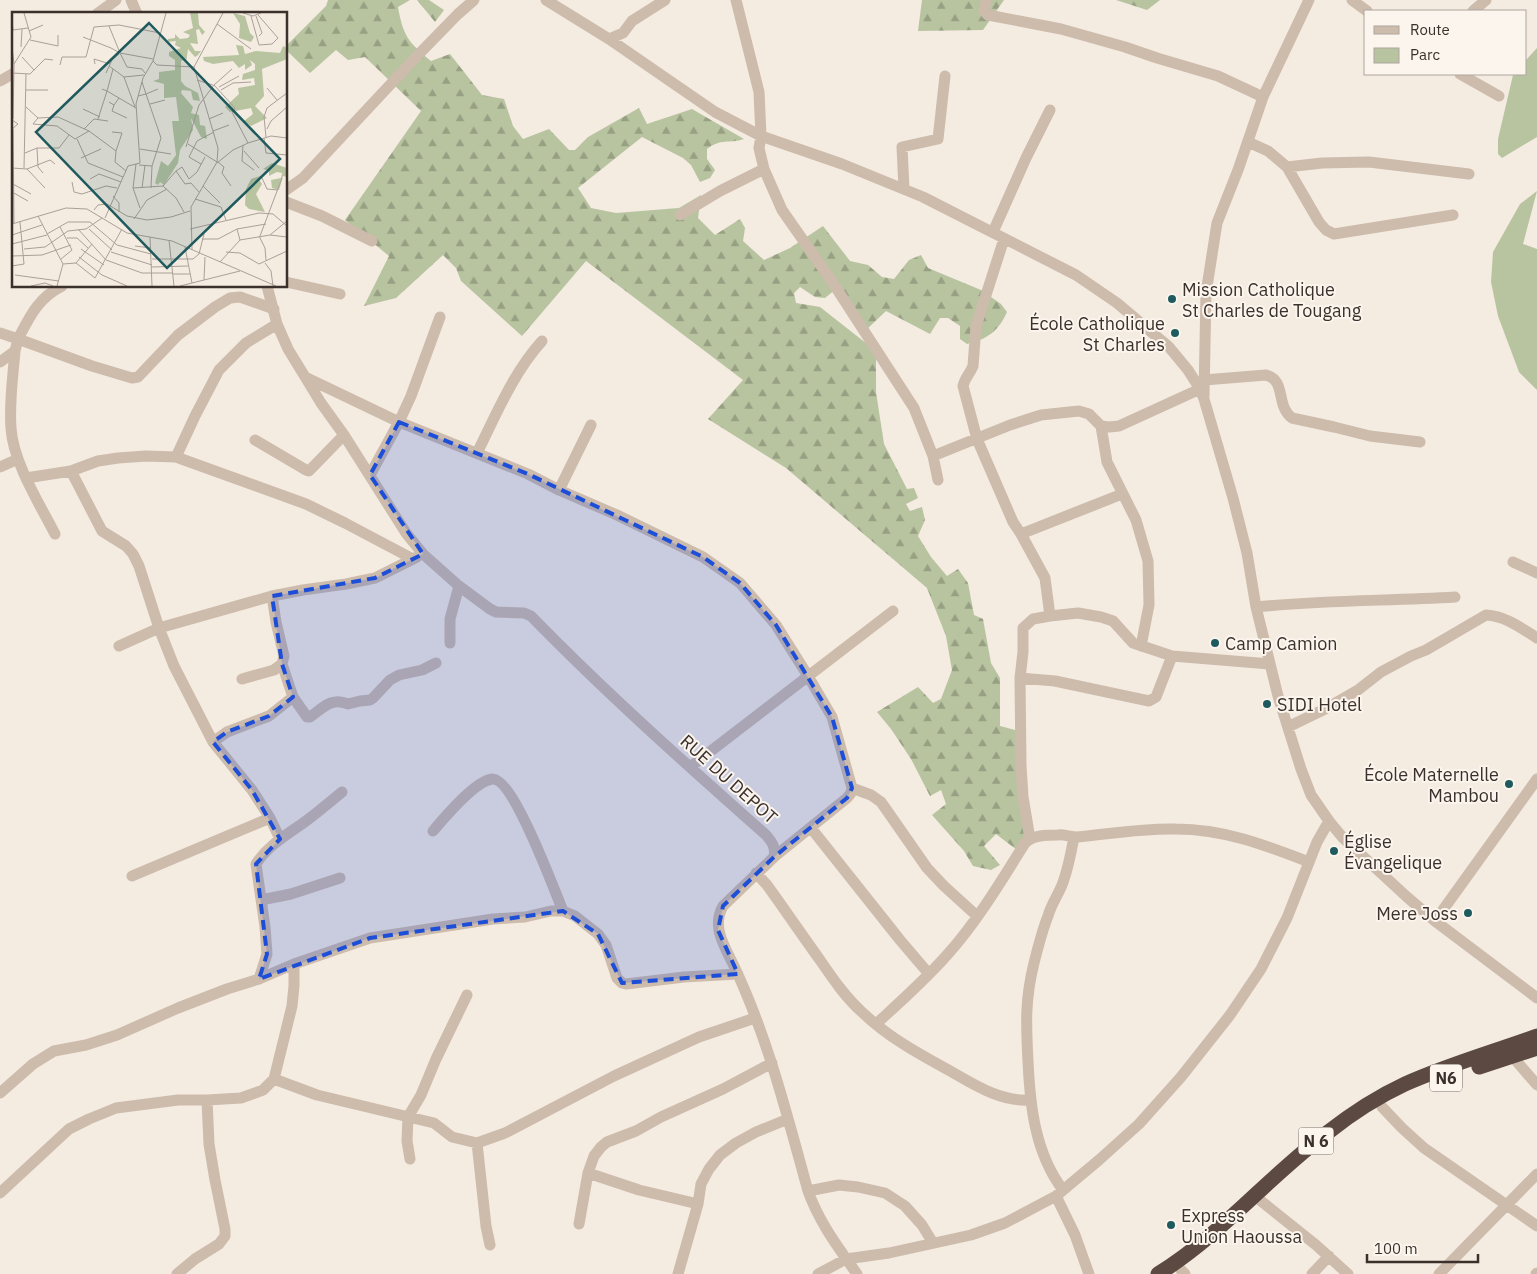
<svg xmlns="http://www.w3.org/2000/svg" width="1537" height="1274" viewBox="0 0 1537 1274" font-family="'IBM Plex Sans',sans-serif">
  <defs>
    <pattern id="forest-firs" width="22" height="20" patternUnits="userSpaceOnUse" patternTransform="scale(1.25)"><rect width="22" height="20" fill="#b8c4a0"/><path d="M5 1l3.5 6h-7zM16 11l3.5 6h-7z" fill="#97a083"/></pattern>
  </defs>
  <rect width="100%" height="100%" fill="#f4ebe1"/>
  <path fill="#b8c4a0" d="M1537,48v89l-35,21 -4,-4v-15l15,-64v-1h13v-14z
    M1537,191l-14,53 14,5v141l-18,-18 -21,-56 -7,-34 2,-30 27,-48z"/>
  <path fill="url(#forest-firs)" d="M328,0h82l-12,7c5,29 11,36 33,54l19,-7 32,41 22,4 9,27 10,13 26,-10 20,21h6l13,-13 51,-29 8,16 45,-15 52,30c-15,5 -23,-1 -37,10v10l8,11 -5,8 -10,4 -9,-17 -8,-7 -41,-21 -64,51 13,20 25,5 63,-5 22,-13 -3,23 17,17 25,-16 5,9 -2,13 21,19 26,-12 33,-22 27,35 18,4 14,12 12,2 15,-19 12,-5 7,13 53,22 20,14 6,8c-9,20 -20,27 -40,32l-7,-5v-13l-12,-8h-8l-10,16 -44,-23 -20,19 -30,-41 -11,9 -10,-1 -15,-10 -6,6 2,10 24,4 56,44v41l8,52 23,45 7,-1 4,10 -12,6 4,7 12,-4 3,13 -7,16 13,21 16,19 11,-7 10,14 6,32 9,4 8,44 9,15v48l19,5 11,83 3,14 -16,22 -21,-16 -12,12 16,19 -9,5 -18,-4 -9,-15 -32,-36 14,-11 -5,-14 -11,6 -19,-37 -20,-30 -14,-17 41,-25 15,16 8,-4 11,-29 -6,-34 -19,-48 -141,-120 -78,-49 35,-39 -157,-119 -64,75 -61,-55 -5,-13 -13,-13 -47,43 -32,8 25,-50 -44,-36 76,-109 -56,-54 -17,3 -12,-10 -26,23 -24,-23v-4l40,-40z
    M417,0h12l15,10 -9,12z
    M922,0h82l-21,30 -65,1z
    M1116,0h44l-13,10z"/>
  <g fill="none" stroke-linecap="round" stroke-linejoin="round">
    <path stroke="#cdbbac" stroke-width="11" d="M131,0l6,14
      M546,0l63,39 106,73 46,24 81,28 81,33 153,78 41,28 52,44 19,23 12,19 4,10 29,99 14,55 9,54 22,89 23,73 10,26 18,26 14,17 64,59 28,24 102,77
      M736,0l23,92 2,44 -2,12 5,21 18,41 49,70 83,128 19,48 5,24
      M986,0l-2,11 4,4 73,14 64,18 32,11 61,18 45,21
      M1352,0l15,11
      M1473,11l13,-11
      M97,14l19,-14
      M609,39l14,-6 9,-12 33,-21
      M1460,74l39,22
      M0,81l14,-8
      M1248,142l20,9 19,16 32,55 7,8 8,4 119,-19
      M1287,167l35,-4 47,-1 100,12
      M904,189l-2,-42 36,-8 7,-63
      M286,190l17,-12 114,-122 41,-42 16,-14
      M286,202l36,14 50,25
      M680,215l40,-24 44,-22
      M993,232l33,-74 24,-48
      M1004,239l-28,87 -3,40c-3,8 -8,11 -10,20l14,53 36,83 8,12 101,-40
      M286,282l54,12
      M267,286l10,38 11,25 33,54 23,32 62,98 17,21 36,32 31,23 6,3 28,1 7,3c75,77 155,148 235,219 6,7 10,12 8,22l-51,49c-12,21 2,41 11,60 34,72 53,149 74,225 11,31 30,56 49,83
      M0,333l18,6c12,-23 20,-41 44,-53
      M15,351c-2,25 -6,51 -4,77 2,34 28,75 44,106
      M0,362l15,-11 3,-12 74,27 40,12 6,-1 40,-42 37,-28 15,-9 10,-1 34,12
      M307,378l92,44 12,-26 29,-79
      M1204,380l62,-5c21,6 9,30 26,43l42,9 36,9 50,6
      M1204,396l2,-103 11,-70 21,-53 25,-73 46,-97
      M1101,426l6,36 29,58 12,41 1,44 -8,41
      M255,440l51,30 3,1 35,-36
      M477,453c19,-38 36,-80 65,-112
      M933,456l77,-31 31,-10 38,-4 10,3 12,12 8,1 10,-1 81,-37
      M176,457l19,-41 24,-46 27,-27 31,-19
      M0,467l18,-8
      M71,471l31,60 24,15 7,8 6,12 20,62 -40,18
      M370,475l29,-53 129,52 31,16 58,25 86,42 37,26 36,42 32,51 24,41 20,71 -1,5 -4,5 -73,59
      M26,478l45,-7 27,-10 20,-3 28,-2 30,1 130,47 39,19 68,36
      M559,490l32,-65
      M1021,534l24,44 5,38
      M1513,562l24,11
      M272,596l-113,32 15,38 39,76 39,48 18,28 10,21
      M1256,607c66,-7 132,-6 199,-10
      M450,643v-24l9,-33
      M282,664l11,33 14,20h3c13,-9 21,-20 38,-13l12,-3 10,-1 3,-2 17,-18 9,-5 23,-5 14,-7
      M1020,678l3,-26v-24l10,-9 17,-3 28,-3 23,4 12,4 20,22 39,13
      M242,679l32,-9 8,-6 2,-8 -8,-34 -4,-26 31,-6 43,-6 29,-6 42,-21
      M1288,727l37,-18 33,-19 23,-18 30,-16 15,-6 60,-35c20,1 35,13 51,23
      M213,742l14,-10 42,-16 24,-19
      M690,767l203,-156
      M852,788l19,7 10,7 46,66 17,18 33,30
      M811,828l89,112 29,34
      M433,831c11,-13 42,-50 59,-52 21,-2 63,113 71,132
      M1030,839l-7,-42 -2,-31 -1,-88 35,3 94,20 7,-4 16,-41 98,8
      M756,873l11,12c18,25 35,50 53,75 13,19 26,38 43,53 26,25 58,42 89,59 24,14 50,30 78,28
      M132,876l138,-58
      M261,900l30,-6 49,-16
      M1435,921l102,-142
      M259,979l8,-25 -2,-27 -9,-63c12,-19 32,-30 50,-43 12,-9 24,-19 36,-29
      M876,1024c24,-22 49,-44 71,-69 29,-32 55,-75 78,-112 8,-8 22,-8 33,-8 6,-1 12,2 19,2 33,-3 65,-9 99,-8 48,0 89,16 133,33
      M1512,1056l25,29
      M274,1079l43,16 117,28 18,14 25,6 28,-10 109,-57 85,-39 56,-19
      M0,1093l33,-29 21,-13 32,-6 31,-10 61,-27 49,-19 32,-10 35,-15 76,-26 123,-19 32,-2 26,-6h12l12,5 23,18 8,11 11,33 5,5 4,1 58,-7 54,-3
      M1382,1107l20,21 22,20 113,78
      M477,1143l9,83 4,19
      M410,1159l-3,-18 1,-24 13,-22 15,-36 31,-64
      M588,1173l51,17 59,14
      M1063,1190c-28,-37 -33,-84 -35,-129 -2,-37 -3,-62 6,-98 4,-16 8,-32 14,-47 3,-11 10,-21 14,-31 6,-15 9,-32 12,-48
      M808,1191l31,-6 19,2 27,6 20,13 17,19 11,18
      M0,1193l69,-64 20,-10 27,-11 62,-8h29l34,-2 22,-8 11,-11 18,-73 2,-20v-22
      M1056,1196l19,39 14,39
      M1261,1201l55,44 32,29
      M579,1224l9,-51 6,-17 7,-9 6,-5 29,-11 25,-14 62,-28 49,-26
      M1181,1270l4,4
      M177,1274l18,-15 24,-15 6,-8v-7l-10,-49 -6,-36 -2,-44
      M678,1274l20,-70 3,-20 8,-15 11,-14 16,-12 20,-11 32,-13
      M818,1274l28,-15 43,-6 82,-18 34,-12 51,-27 43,-36 40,-36 42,-47 49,-62 31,-46 26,-51 30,-76 12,-21
      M1312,1274l17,-18
      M1439,1274l98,-100
      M1536,1274l1,-1"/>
    <path stroke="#5c4a42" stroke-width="15" d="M1479,1067l58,-19
      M1158,1274c62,-38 111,-98 169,-141 24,-19 50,-36 78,-49 42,-19 88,-32 132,-48"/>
  </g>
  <path fill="#1d4ed8" fill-opacity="0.2" stroke="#1d4ed8" stroke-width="4" stroke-dasharray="10 6" stroke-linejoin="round" d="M399,422l129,52 175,83 37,26 36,42 56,92 20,71 -5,10 -73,59 -51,49 -5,24 20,44 -116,9 -24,-49 -35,-23 -193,27 -111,41 8,-25 -11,-90 24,-25 -28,-49 -39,-48 14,-10 42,-16 24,-19 -11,-33 -10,-68 103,-18 48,-24 -53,-79z"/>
  <g fill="#1f5a5e" stroke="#fbf5ee" stroke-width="2">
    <circle cx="1172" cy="299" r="5"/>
    <circle cx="1175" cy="333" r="5"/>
    <circle cx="1215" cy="643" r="5"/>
    <circle cx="1267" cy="704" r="5"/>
    <circle cx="1509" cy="784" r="5"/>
    <circle cx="1334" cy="851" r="5"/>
    <circle cx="1468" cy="913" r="5"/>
    <circle cx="1171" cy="1225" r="5"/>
  </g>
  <g text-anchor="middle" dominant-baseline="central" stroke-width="4" stroke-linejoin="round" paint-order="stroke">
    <g fill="#fbf5ee" stroke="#756b66" stroke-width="1">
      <rect x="1430" y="1064.5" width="32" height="27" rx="4"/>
      <rect x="1298.5" y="1127.5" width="35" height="27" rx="4"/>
    </g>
    <g font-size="16" font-weight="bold" fill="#3b302b">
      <text x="1446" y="1078">N6</text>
      <text x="1316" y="1141">N 6</text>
    </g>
    <g font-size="18" fill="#3b302b" stroke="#fbf5ee" text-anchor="start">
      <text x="1182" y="289">Mission Catholique<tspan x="1182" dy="21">St Charles de Tougang</tspan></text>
      <text x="1165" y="323" text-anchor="end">École Catholique<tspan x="1165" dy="21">St Charles</tspan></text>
      <text x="1225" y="643">Camp Camion</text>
      <text x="1277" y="704">SIDI Hotel</text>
      <text x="1499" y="774" text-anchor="end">École Maternelle<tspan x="1499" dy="21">Mambou</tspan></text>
      <text x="1344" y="841">Église<tspan x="1344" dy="21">Évangelique</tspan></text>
      <text x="1458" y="913" text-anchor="end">Mere Joss</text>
      <text x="1181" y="1215">Express<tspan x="1181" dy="21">Union Haoussa</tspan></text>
    </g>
    <g font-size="18" fill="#3b302b" stroke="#fbf5ee">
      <text transform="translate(729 779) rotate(42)">RUE DU DEPOT</text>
    </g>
  </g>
  <g transform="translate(12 12)">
    <rect width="275" height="275" fill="#f4ebe1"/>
    <path d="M221,1l12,3 5,17 4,4 -3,5 -12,-4 1,-14zM260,151l15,5v9l-4,-1 -4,14 -7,-2 -1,-8 10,-2 1,-5 -5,-1 -8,4v-5l-6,-2zM251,163l-5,3 4,6 -6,10 9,18 -16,-3 -4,-4 1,-16 5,-10z" fill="#b8c4a0"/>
    <path d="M178,1h8l1,12 6,7 -3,3 -3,-6 -3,1 2,14 -8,-1 5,8h6l-3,4 -3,2 -7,-8 -2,14 -1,-4 -4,2v20l4,5 13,7 2,8 -7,-1 -2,-9 -9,-1 -1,3 12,14 -2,6 8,2 1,10 5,1 2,13 -6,-2 -10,-19 2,12 -13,20 -2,13 -14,22 -4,-3 -2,3 -3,-2 6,-22 7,5 8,-11 -4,-34h7l-3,-24 -12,1v-14l-11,-3 6,-2v-7l16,-2v-10l-6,-4v-4l12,-4 -6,-3 1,-4 -9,1 1,-3 7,-1v-4l5,5 8,-1 2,-3 -7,-3 10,-4zM224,33l7,1 2,8 11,-3 24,2 3,-7 4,2v11l-25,10 2,27 -9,10 12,12 -16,8 -7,-5 9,-7 -2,-6 -21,4 -5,-5 14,-13 -1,-6 17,-3 -1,-7 -12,2 1,-6 12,-4v-6l-5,-4 2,5 -7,5v-6l-6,4 -6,-7 -20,3 -9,-3 -1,-4 36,-2z" fill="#b8c4a0"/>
    <path fill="none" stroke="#aaa098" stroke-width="1" d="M154,1l-13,48 4,4 37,2 24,81 -1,14 -26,45 1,43M231,1l10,3 8,-3M239,4l8,29 13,-1 6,-6 -20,-23M244,4l6,17 -3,3M0,9l1,9 15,-2M205,12l34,25M97,14l11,27 33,6M17,19l14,-6M71,25l28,11 9,5 7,14 15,2 3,4M18,28l28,6v-11M0,35l2,17M9,35l1,-18M83,52l-1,-5 16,5M48,53l2,-8h24l8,-30 25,-2 41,8M97,54l15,11 11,30M182,55l29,-54M22,58l11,-11 8,1M0,61l18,1 4,-4 -12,-13M94,61l6,-13 7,-6M112,65l20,-2M185,68l16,5M130,70l4,12 12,-5M202,73l18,-16M207,75l20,-11M255,76l10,12M90,77l5,2 6,-22M14,78h22M209,78l12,-7 18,-1M126,84l8,-2 15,44 -9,28 -13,-1M97,90l5,3 5,-7 17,10M138,92l15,-4M102,93l-2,6 15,7M14,95l12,11M71,97l17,8M1,107l1,-55 17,-27 -7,-24M86,107l9,-28 12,7M197,107l14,-6M0,108l6,4 -6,5M21,112l5,-6 20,-1 31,14 27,20 -1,11 11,9M21,112l24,2 18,13 14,-8M1,117l1,94M72,117l10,-10 14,2M255,117l4,-8 16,-14M201,119l16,-6M100,120l10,1 -6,18M254,125l-2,-20 3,-9 20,-15M252,126l2,15 21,2M65,127l11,24 35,14M176,132l29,18M231,133l-1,16 12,9M174,135l13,-42 15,-20 21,23 -3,4 16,31M25,136l1,19 5,6M128,137l31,5M232,139l15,17M13,141l12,-5h22l10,-13M69,146l20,-9M206,150l6,5 -2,6 9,13M205,151l16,-13 15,-7 23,-7 16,2M124,152l-3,24 7,20M189,152l-12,-7 8,-16 17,-9M0,156l15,1 18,19M12,156l2,-94M15,157l23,-9 5,4M164,159l6,-4 7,12M250,166l5,11 11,1M78,167l9,-5 22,8M177,167l8,-7 8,-15M60,170l2,10 8,2 24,-8 11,2M1,172l18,10M151,174l13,-15 9,13 6,-1 8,9M191,174l17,17M121,176l30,-2 13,12 8,14M130,176l3,-23M139,176l1,-22M0,180l16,9M101,184l6,7v9M183,187l26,8 5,13M82,198l4,-5 9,-1 20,12 20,4 24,-3 19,-6M26,204l25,48 -6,22M93,206l23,-52 12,-3 -4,-59 7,-26 10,-17M122,207l13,-19 20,-11M0,212l54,-16 21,1 40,24 45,8 104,45M48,215l12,23 -11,9M66,217l28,31 36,13h31M77,217l23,21M178,217l69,-16 14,1 14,12M225,217l29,-5M35,222l21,-12h22l27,23 34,9M0,223l30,-10M258,223l17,-14M247,224l6,12 1,12M248,224l22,-58M138,225l2,49M55,226h10l11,10M190,227h16l19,-10 3,11M157,228l5,46M0,232l35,-9M123,234l16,2M173,235l7,36M12,237l21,-2 23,-16 18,-2 16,-11M69,237l23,16M99,240l41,13M214,240l14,1 19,11 28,-13M0,244l30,-1 29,-10M67,245l23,18 25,11M140,247h41l6,-5 5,-20M208,250l20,-22 30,-5 17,2M64,251l19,15 27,-49M253,251l6,8 2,15M51,252l13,-1 16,-19M0,254l12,-2 -4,-42M139,255l37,-1M161,262h17M3,263l44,6M192,268l1,-23M19,274l14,-3 8,3M168,274l60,-15"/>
    <path fill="#1f5a5e" fill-opacity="0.15" stroke="#1f5a5e" stroke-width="2.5" d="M137,11l131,136 -113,109 -131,-136z"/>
    <rect width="275" height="275" fill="none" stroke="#3b302b" stroke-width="2.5"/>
  </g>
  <rect x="1364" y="10" width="162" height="65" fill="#fbf5ee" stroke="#aea6a0"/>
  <rect x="1374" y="26" width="25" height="8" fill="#cdbbac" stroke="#aea6a0"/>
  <text x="1410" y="35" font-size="15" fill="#3b302b">Route</text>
  <rect x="1374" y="48" width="25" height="15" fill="#b8c4a0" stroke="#aea6a0"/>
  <text x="1410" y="60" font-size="15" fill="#3b302b">Parc</text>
  <path d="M1367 1254v8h111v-8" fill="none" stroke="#3b302b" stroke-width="2.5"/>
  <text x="1374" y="1254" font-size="15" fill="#3b302b" stroke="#fbf5ee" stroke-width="4" paint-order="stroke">100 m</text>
</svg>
